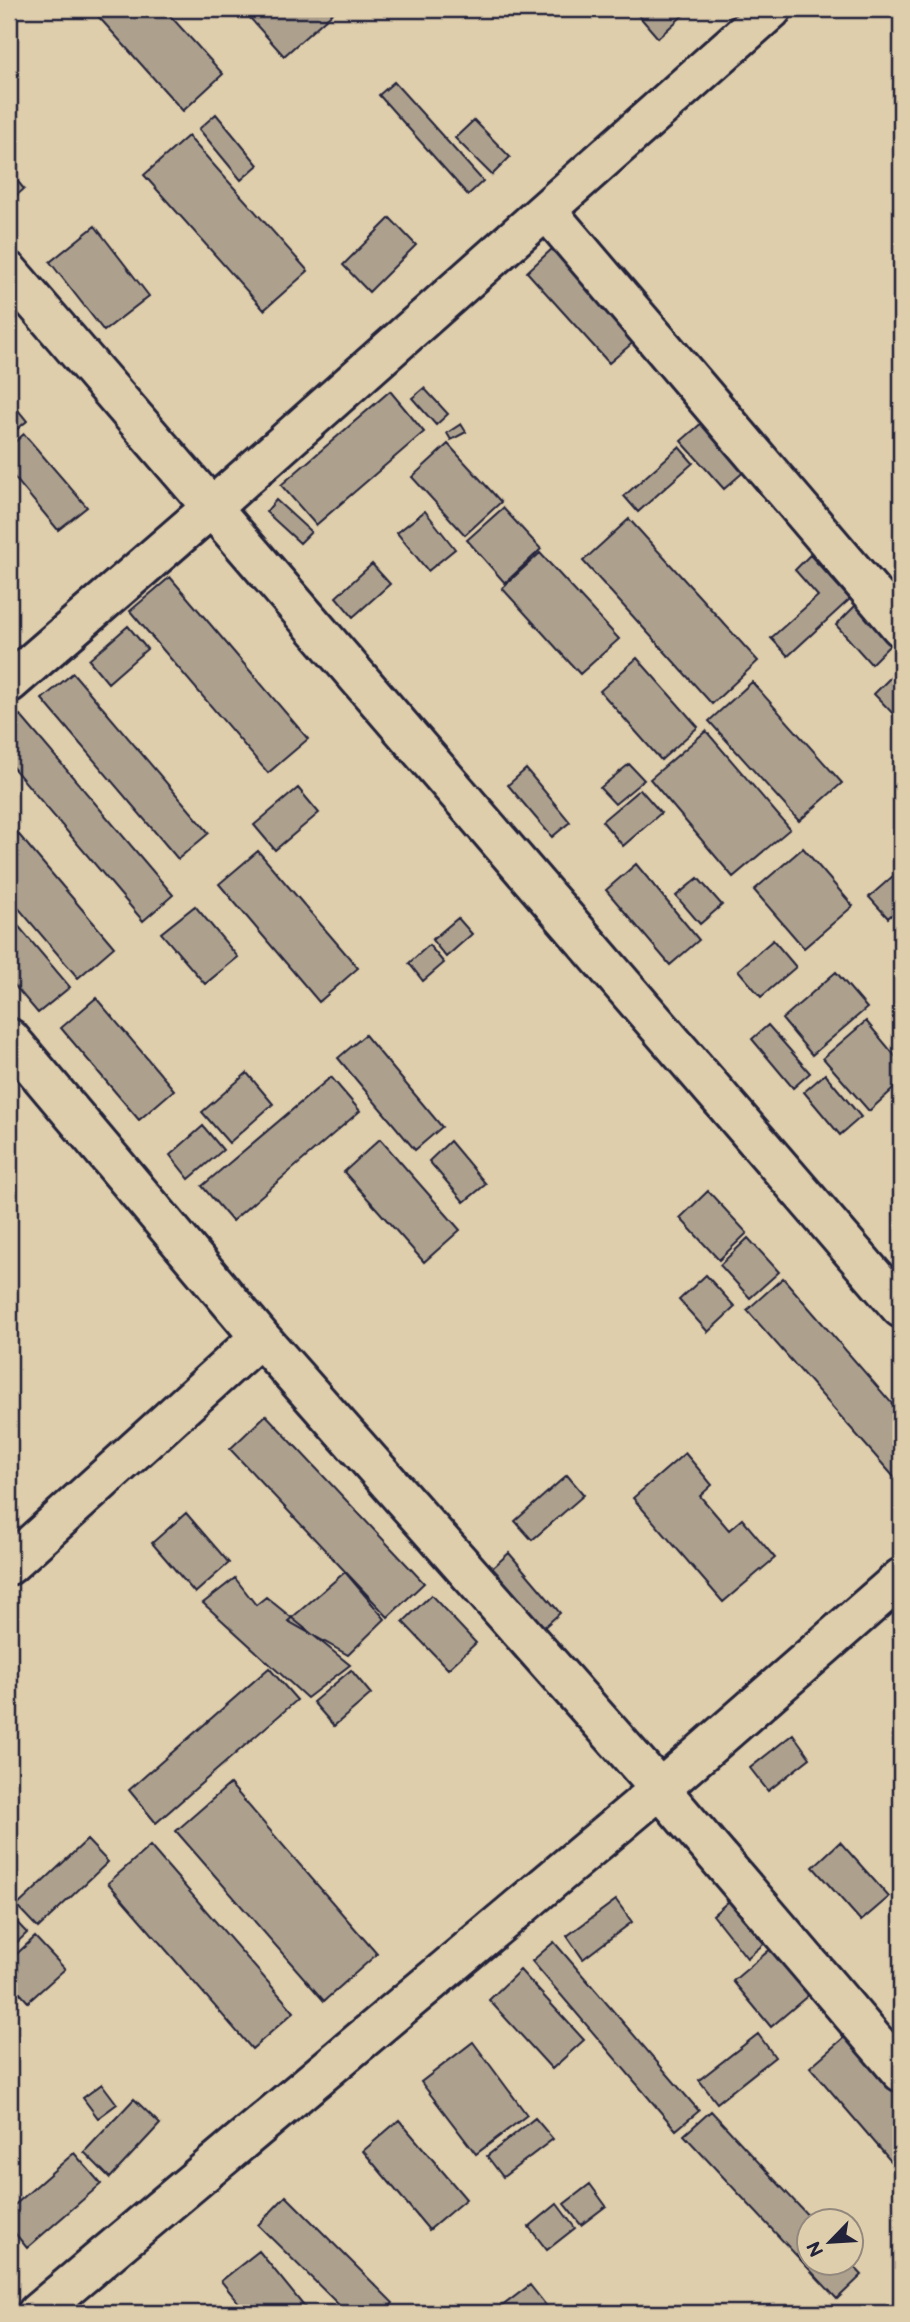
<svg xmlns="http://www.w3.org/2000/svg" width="910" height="2322" viewBox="0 0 910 2322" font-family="'Balsamiq Sans',sans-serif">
  <rect width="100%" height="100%" fill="#dfceab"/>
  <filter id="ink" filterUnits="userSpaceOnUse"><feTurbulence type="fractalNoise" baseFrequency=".0143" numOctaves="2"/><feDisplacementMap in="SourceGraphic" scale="14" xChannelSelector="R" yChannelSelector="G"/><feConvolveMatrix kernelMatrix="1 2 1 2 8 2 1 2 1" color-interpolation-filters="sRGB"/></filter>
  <g filter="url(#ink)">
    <path fill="#ada18e" stroke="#22223b" stroke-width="2" d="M104,9h60l59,65 -40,37 -86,-96z
      M242,9h95l-53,47z
      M633,9h57l-32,29z
      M394,82l89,99 -15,14 -89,-100z
      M216,114l42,51 -17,15 -42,-51z
      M474,120l36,37 -18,18 -37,-37z
      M188,136l120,135 -44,39 -120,-135z
      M9,171l15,18 -15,13z
      M390,218l26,27 -47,47 -26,-27z
      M95,226l54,70 -45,35 -54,-69z
      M553,248l83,92 -27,23 -82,-91z
      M424,388l24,26 -12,11 -24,-27z
      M390,391l34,41 -108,93 -35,-40z
      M9,399l18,22 -17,14 -1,-1z
      M704,421l43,48 -23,20 -43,-48z
      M461,424l5,8 -15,8 -4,-7z
      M24,434l63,73 -29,23 -49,-59v-24z
      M448,444l53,58 -36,33 -53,-58z
      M679,447l14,16 -55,49 -14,-16z
      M276,500l35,32 -11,11 -34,-31z
      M503,508l38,41 -36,34 -38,-43z
      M425,511l30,38 -27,22 -31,-38z
      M629,519l129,142 -46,43 -129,-143z
      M540,553l79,86 -39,35 -78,-86z
      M810,555l40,44 -62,57 -17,-18 47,-42 -23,-26z
      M372,564l18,20 -37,33 -17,-20z
      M170,577l138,162 -40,34 -138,-162z
      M856,605l35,39 -20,20 -35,-39z
      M128,626l19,23 -39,34 -19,-23z
      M637,658l61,69 -37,33 -61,-69z
      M901,667v55l-27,-28z
      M73,673l136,160 -31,26 -136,-160z
      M752,682l90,101 -43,38 -90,-100z
      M20,715l153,180 -30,26 -134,-158v-38z
      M706,731l84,98 -57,48 -83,-98z
      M629,764l15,16 -29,24 -15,-16z
      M526,769l44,53 -18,15 -44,-52z
      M298,788l21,25 -44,37 -21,-25z
      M640,789l21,24 -38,33 -21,-25z
      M9,823l105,124 -36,31 -69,-81z
      M803,848l50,58 -49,42 -50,-58z
      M258,851l100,117 -39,34 -100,-118z
      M636,864l63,76 -29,25 -64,-75z
      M901,869v37l-13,12 -19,-21z
      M698,878l24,27 -22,19 -24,-28z
      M195,906l43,51 -33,27 -44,-51z
      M9,915l61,72 -32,26 -29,-34z
      M458,918l14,16 -26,23 -14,-17z
      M773,940l23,27 -35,30 -23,-27z
      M429,945l15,18 -21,18 -14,-18z
      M836,972l31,36 -55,47 -30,-36z
      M96,998l78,92 -35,30 -78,-92z
      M866,1021l35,42v19l-32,29 -46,-53z
      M768,1025l42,48 -17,15 -41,-49z
      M365,1035l77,92 -27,23 -77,-92z
      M247,1073l26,31 -44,39 -27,-31z
      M825,1074l36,43 -21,18 -36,-43z
      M331,1077l29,34 -128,110 -30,-35z
      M203,1126l20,24 -34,29 -19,-24z
      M380,1139l80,91 -36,32 -80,-90z
      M450,1141l36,43 -22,18 -35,-41z
      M708,1191l39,42 -28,27 -39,-42z
      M748,1238l31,34 -29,26 -30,-33z
      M706,1275l29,32 -27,25 -29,-32z
      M783,1278l118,136v71l-154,-175z
      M266,1415l158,168 -36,34 -158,-168z
      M685,1453l27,32 -12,11 29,34 13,-11 33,39 -52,44 -90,-104z
      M567,1475l17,20 -52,45 -17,-19z
      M186,1513l43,50 -34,30 -43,-50z
      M509,1553l51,60 -19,17 -51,-60z
      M345,1572l40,47 -37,36 -60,-34z
      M235,1578l21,27 10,-8 84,68 -43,33 -104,-95z
      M431,1595l45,48 -28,26 -45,-47z
      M269,1668l28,32 -141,123 -27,-33z
      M351,1670l20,24 -37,32 -21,-24z
      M793,1734l17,24 -42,33 -18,-23z
      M230,1784l147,170 -53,47 -148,-170z
      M87,1840l21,22 -70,66 -21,-22z
      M840,1842l49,55 -28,24 -48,-54z
      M150,1846l144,166 -42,37 -144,-166z
      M616,1900l16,22 -49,37 -16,-23z
      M729,1901l36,42 -18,15 -34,-43z
      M9,1914l18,19 -18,17z
      M35,1937l30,32 -37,33 -19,-21v-20z
      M554,1942l145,169 -23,19 -144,-169z
      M773,1947l38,46 -40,34 -38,-46z
      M520,1970l64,70 -32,29 -63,-69z
      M758,2034l17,23 -58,46 -18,-23z
      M848,2034l53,62v77l-91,-106z
      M473,2042l54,73 -51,39 -55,-72z
      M102,2084l15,20 -19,14 -15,-20z
      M134,2099l26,25 -50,54 -26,-26z
      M711,2111l101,109h-4v42h42l12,13 -25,24 -153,-164z
      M535,2118l18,21 -50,38 -16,-21z
      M399,2120l67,79 -37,31 -66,-79z
      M74,2153l27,31 -74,64 -18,-22v-16z
      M590,2184l16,22 -25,19 -17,-21z
      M286,2196l107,107 -9,10h-37l-89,-88z
      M557,2204l18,24 -28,22 -18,-23z
      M259,2251l48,59 -3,3h-57l-26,-32z
      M530,2285l22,28h-59z"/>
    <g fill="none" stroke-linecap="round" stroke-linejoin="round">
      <defs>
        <path id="street" d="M546,210l355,417
          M9,272l892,1036
          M9,683l202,-175 561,-499
          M9,1038l251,299 400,452 241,283
          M9,1565l251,-228
          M37,2313l623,-524 241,-211"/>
      </defs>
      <use href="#street" stroke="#22223b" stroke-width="44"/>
      <use href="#street" stroke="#dfceab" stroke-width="38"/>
    </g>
  </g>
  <rect width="910" height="2322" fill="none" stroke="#dfceab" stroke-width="35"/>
  <rect x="18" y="18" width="875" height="2287" fill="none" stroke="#22223b" stroke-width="2.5" filter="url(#ink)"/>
  <g transform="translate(830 2242) rotate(245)"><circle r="33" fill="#dfceab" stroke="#93897e" stroke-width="2"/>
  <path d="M0-5L12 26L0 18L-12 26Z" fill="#22223b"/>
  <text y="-10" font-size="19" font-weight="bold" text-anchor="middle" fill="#22223b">N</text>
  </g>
</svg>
